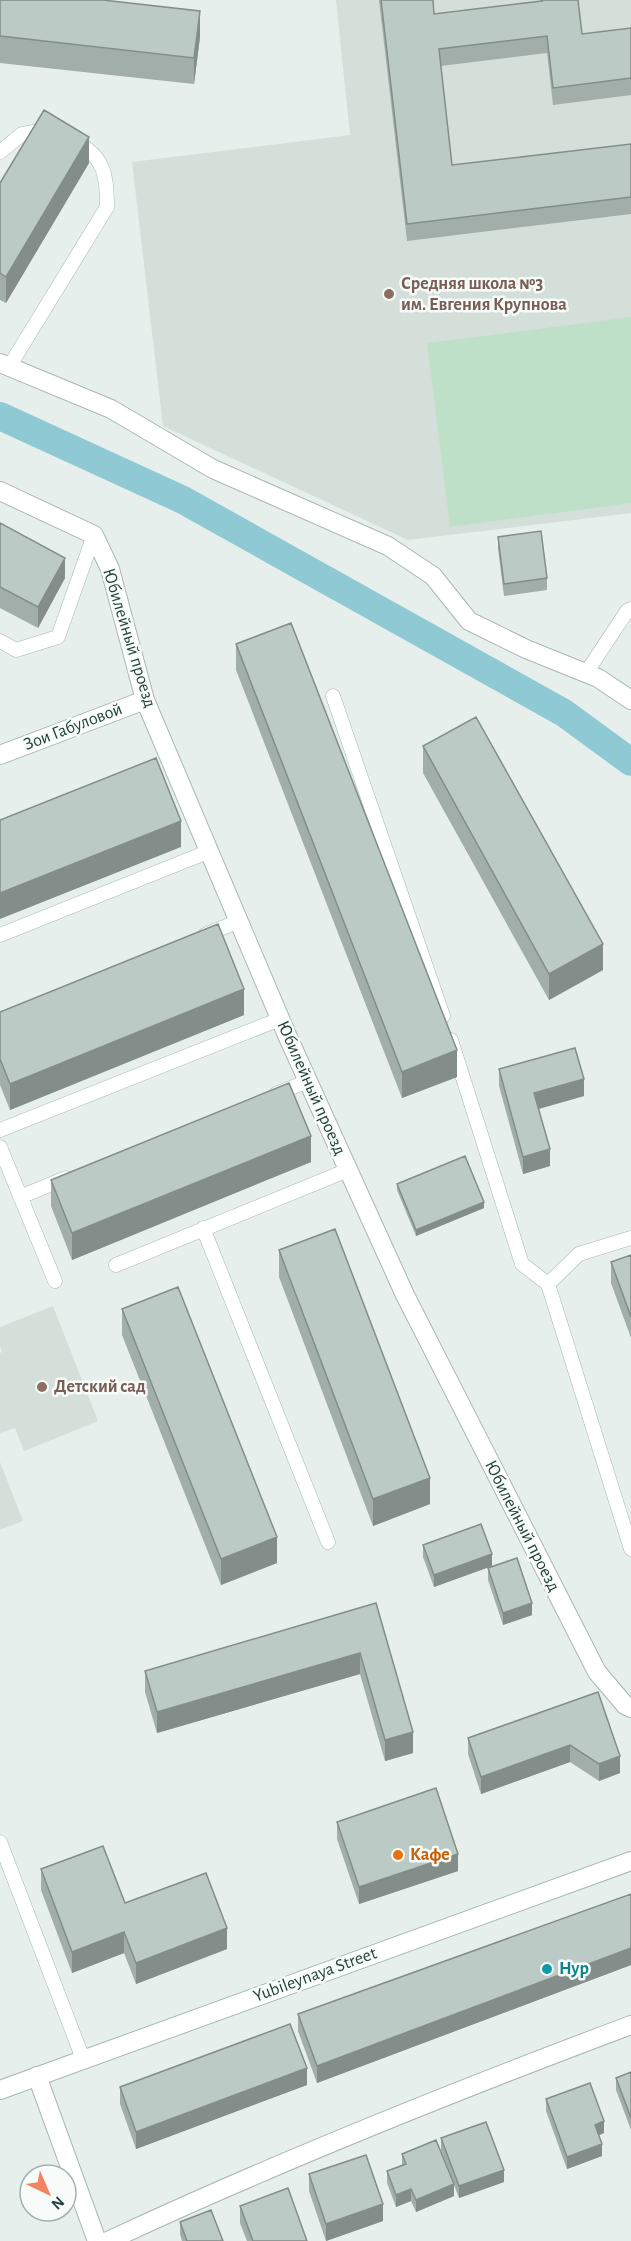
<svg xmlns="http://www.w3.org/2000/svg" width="631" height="2241" viewBox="0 0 631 2241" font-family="'Alegreya Sans',sans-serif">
  <rect width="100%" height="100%" fill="#e6efeb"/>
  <path fill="#d4dfda" d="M336,0h295v513l-223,27 -245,-114 -31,-264 218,-27z
    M53,1306l45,115 -74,30 -9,-23 -15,5v-80l2,-1 -2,-6v-19z
    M0,1462l23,59 -23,9z"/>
  <path fill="#bfe0c8" d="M631,317v186l-181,24 -23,-184z"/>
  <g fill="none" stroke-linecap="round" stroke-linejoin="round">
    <path stroke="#8ec9d4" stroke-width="28" d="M0,416l183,84 381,213 67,49"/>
    <defs>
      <path id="lane" d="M0,152l22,-18 26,-5
        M9,367l98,-160c0,-30 -2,-50 -31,-65
        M0,641l16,9 42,-13 36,-102
        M586,673l41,-62 4,-2
        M333,696l110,320
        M0,935l210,-84
        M205,935l34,-14
        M451,1040l71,224 26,20
        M276,1094l32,-13
        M0,1130l280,-111
        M0,1147l55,134
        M20,1197l46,-19
        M203,1228l125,314
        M631,1238l-52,16 -31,30 83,265
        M116,1265l232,-95
        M0,1842l83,217"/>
      <path id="street" d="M0,363l111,46 102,60 175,77 45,30 36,45 57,28 72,29 33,22
        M0,491l94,44 16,34 35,131 142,335 118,260 192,377 28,33 6,3
        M0,755l145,-55
        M37,2076l60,165
        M108,2241c171,-80 347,-150 523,-216"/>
      <path id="secondary" d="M0,2090l631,-229"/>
    </defs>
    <use href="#lane" stroke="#a8b8b2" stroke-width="15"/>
    <use href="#street" stroke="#a8b8b2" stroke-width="20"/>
    <use href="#secondary" stroke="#a4bbb3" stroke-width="20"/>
    <use href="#lane" stroke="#fff" stroke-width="14"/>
    <use href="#street" stroke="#fff" stroke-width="18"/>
    <use href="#secondary" stroke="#fff" stroke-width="18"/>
  </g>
  <path fill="#a1aea9" d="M0,0l200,37 -6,47 -194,-21z
    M379,0h54l1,14 106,-13v-1h38l4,34 49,-6v67l-78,10 -6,-52 -106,13 11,99 179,-21v70l-224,27z
    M89,163l-83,140 -6,-3v-117z
    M0,523l65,55 -27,50 -38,-20z
    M498,537l49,41v12l-43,6 -6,-47z
    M236,644l221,433 -55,21 -166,-428z
    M423,746l180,224 -54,30 -126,-227z
    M0,1012l244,3 -234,95 -10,-25z
    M499,1069l85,27 -45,13 11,57 -27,8 -24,-88z
    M311,1162l-239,98 -21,-54v-26z
    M397,1184l87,24 -68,28 -19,-46z
    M279,1250l151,254 -57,22 -94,-249z
    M631,1255v83l-20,-55v-21z
    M122,1309l155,254 -56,22 -99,-250z
    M423,1545l69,21 -58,21 -11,-30z
    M488,1568l44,47 -29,10 -15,-45z
    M376,1603l37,150 -28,8 -25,-87 -203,59 -12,-41v-21z
    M598,1692l22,81 -21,8 -29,-19 -89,32 -13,-40v-16z
    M337,1822l121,49 -99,33 -22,-65z
    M41,1869l84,34 102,46 -91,35 -12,-31 -52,20 -31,-83z
    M631,1894v71l-314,118 -19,-52v-17z
    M631,2072v58l-15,-40v-12z
    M307,2085l-171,64 -16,-45v-17z
    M546,2099l58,34 -5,2 3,21 -35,13 -21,-58z
    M441,2138l63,44 -45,16 -5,-13v11l-38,16 -5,-11 -15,6 -9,-24v-12l15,-6v-11l48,20 -9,-24z
    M309,2174l74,47 -57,20 -17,-50z
    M240,2206l67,35h-60l-7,-18z
    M180,2222l43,19h-41l-2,-7z"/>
  <path fill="#838d89" d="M200,11v26l-6,47v-26z
    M89,137v26l-83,140v-26z
    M65,558v20l-27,50v-21z
    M181,821v26l-181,72v-26z
    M603,944v26l-54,30v-26z
    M244,989v26l-234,95v-26z
    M457,1050v27l-55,21v-26z
    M584,1079v17l-50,14v-17z
    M311,1136v26l-239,98v-27z
    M550,1149v17l-27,8v-17z
    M484,1202v6l-68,28v-6z
    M430,1478v26l-57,22v-27z
    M277,1537v26l-56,22v-26z
    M492,1554v12l-58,21v-12z
    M532,1603v12l-29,10v-12z
    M360,1653v21l-203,59v-21z
    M413,1732v21l-28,8v-21z
    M570,1745v17l-89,32v-17z
    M620,1756v17l-21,8v-17z
    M458,1854v17l-99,33v-17z
    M227,1928v21l-91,35v-21z
    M124,1932v21l-52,20v-21z
    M631,1948v17l-314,118v-17z
    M307,2068v17l-171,64v-17z
    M604,2121v12l-9,4v-12z
    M602,2144v12l-35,13v-12z
    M504,2170v12l-45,16v-12z
    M454,2184v12l-38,16v-12z
    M411,2189v12l-15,6v-12z
    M383,2204v17l-57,20v-17z"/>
  <path fill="#bbcac4" stroke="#838d89" stroke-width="1.5" d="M0,0h103l97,11 -6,47 -194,-22z
    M381,0h52l1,14 108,-13v-1h36l4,34 49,-6v50l-78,10 -6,-52 -108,13 13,116 179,-21v53l-224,27z
    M44,110l45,27 -83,140 -6,-4v-90z
    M0,523l65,35 -27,49 -38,-20z
    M541,531l6,47 -43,6 -6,-47z
    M291,623l166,427 -55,22 -166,-428z
    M476,717l127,227 -54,30 -126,-228z
    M156,758l25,63 -181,72v-73z
    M218,924l26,65 -234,95 -10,-25v-47z
    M575,1048l9,31 -50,14 16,56 -27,8 -24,-88z
    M289,1083l22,53 -239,97 -21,-53z
    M465,1156l19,46 -68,28 -19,-46z
    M335,1229l95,249 -57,21 -94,-249z
    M631,1255v62l-20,-55z
    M178,1287l99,250 -56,22 -99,-250z
    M481,1524l11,30 -58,21 -11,-30z
    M517,1558l15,45 -29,10 -15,-45z
    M376,1603l37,129 -28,8 -25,-87 -203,59 -12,-41z
    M598,1692l22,64 -21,8 -29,-19 -89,32 -13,-39z
    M436,1788l22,66 -99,33 -22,-65z
    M103,1846l22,57 81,-30 21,55 -91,35 -12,-31 -52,20 -31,-83z
    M631,1894v54l-314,118 -19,-52z
    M290,2024l17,44 -171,64 -16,-45z
    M631,2072v46l-15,-40z
    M590,2083l14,38 -9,4 7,19 -35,13 -21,-58z
    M486,2122l18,48 -45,16 -18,-48z
    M436,2140l18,44 -38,16 -5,-11 -15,6 -9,-24 19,-7 -4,-10z
    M366,2155l17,49 -57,20 -17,-50z
    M288,2188l19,53h-54l-13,-35z
    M211,2210l12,31h-36l-7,-19z"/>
  <g fill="#8d6e63" stroke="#f7fbf9" stroke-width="2">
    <circle cx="389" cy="294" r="6"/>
    <circle cx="42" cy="1387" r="6"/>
  </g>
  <circle fill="#e8710a" stroke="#f7fbf9" stroke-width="2" cx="398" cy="1855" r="6"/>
  <circle fill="#0f9aa8" stroke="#f7fbf9" stroke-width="2" cx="547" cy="1969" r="6"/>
  <g text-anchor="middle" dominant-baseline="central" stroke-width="5" stroke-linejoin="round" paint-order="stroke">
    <g font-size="18" font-weight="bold" fill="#785e54" stroke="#f7fbf9" text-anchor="start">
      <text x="401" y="284">Средняя школа №3<tspan x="401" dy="21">им. Евгения Крупнова</tspan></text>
      <text x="54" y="1387">Детский сад</text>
    </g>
    <g font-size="18" fill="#24423a" stroke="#f7fbf9">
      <text transform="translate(129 638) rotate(73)">Юбилейный проезд</text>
      <text transform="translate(73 727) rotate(-21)">Зои Габуловой</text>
      <text transform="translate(311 1088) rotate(66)">Юбилейный проезд</text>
      <text transform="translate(522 1526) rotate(63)">Юбилейный проезд</text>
      <text transform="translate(315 1975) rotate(-20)">Yubileynaya Street</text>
    </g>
    <g font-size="18" font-weight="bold" fill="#c56008" stroke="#f7fbf9" text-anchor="start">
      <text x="410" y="1855">Кафе</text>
    </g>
    <g font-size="18" font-weight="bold" fill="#0d838f" stroke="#f7fbf9" text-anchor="start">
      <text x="559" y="1969">Нур</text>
    </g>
  </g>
  <g transform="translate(48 2193) rotate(136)"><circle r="28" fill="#f7fbf9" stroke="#a3b1ad" stroke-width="1.5"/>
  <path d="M0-4.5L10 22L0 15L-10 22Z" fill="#f4845f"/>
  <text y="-9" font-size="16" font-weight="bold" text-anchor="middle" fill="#24423a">N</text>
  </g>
</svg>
